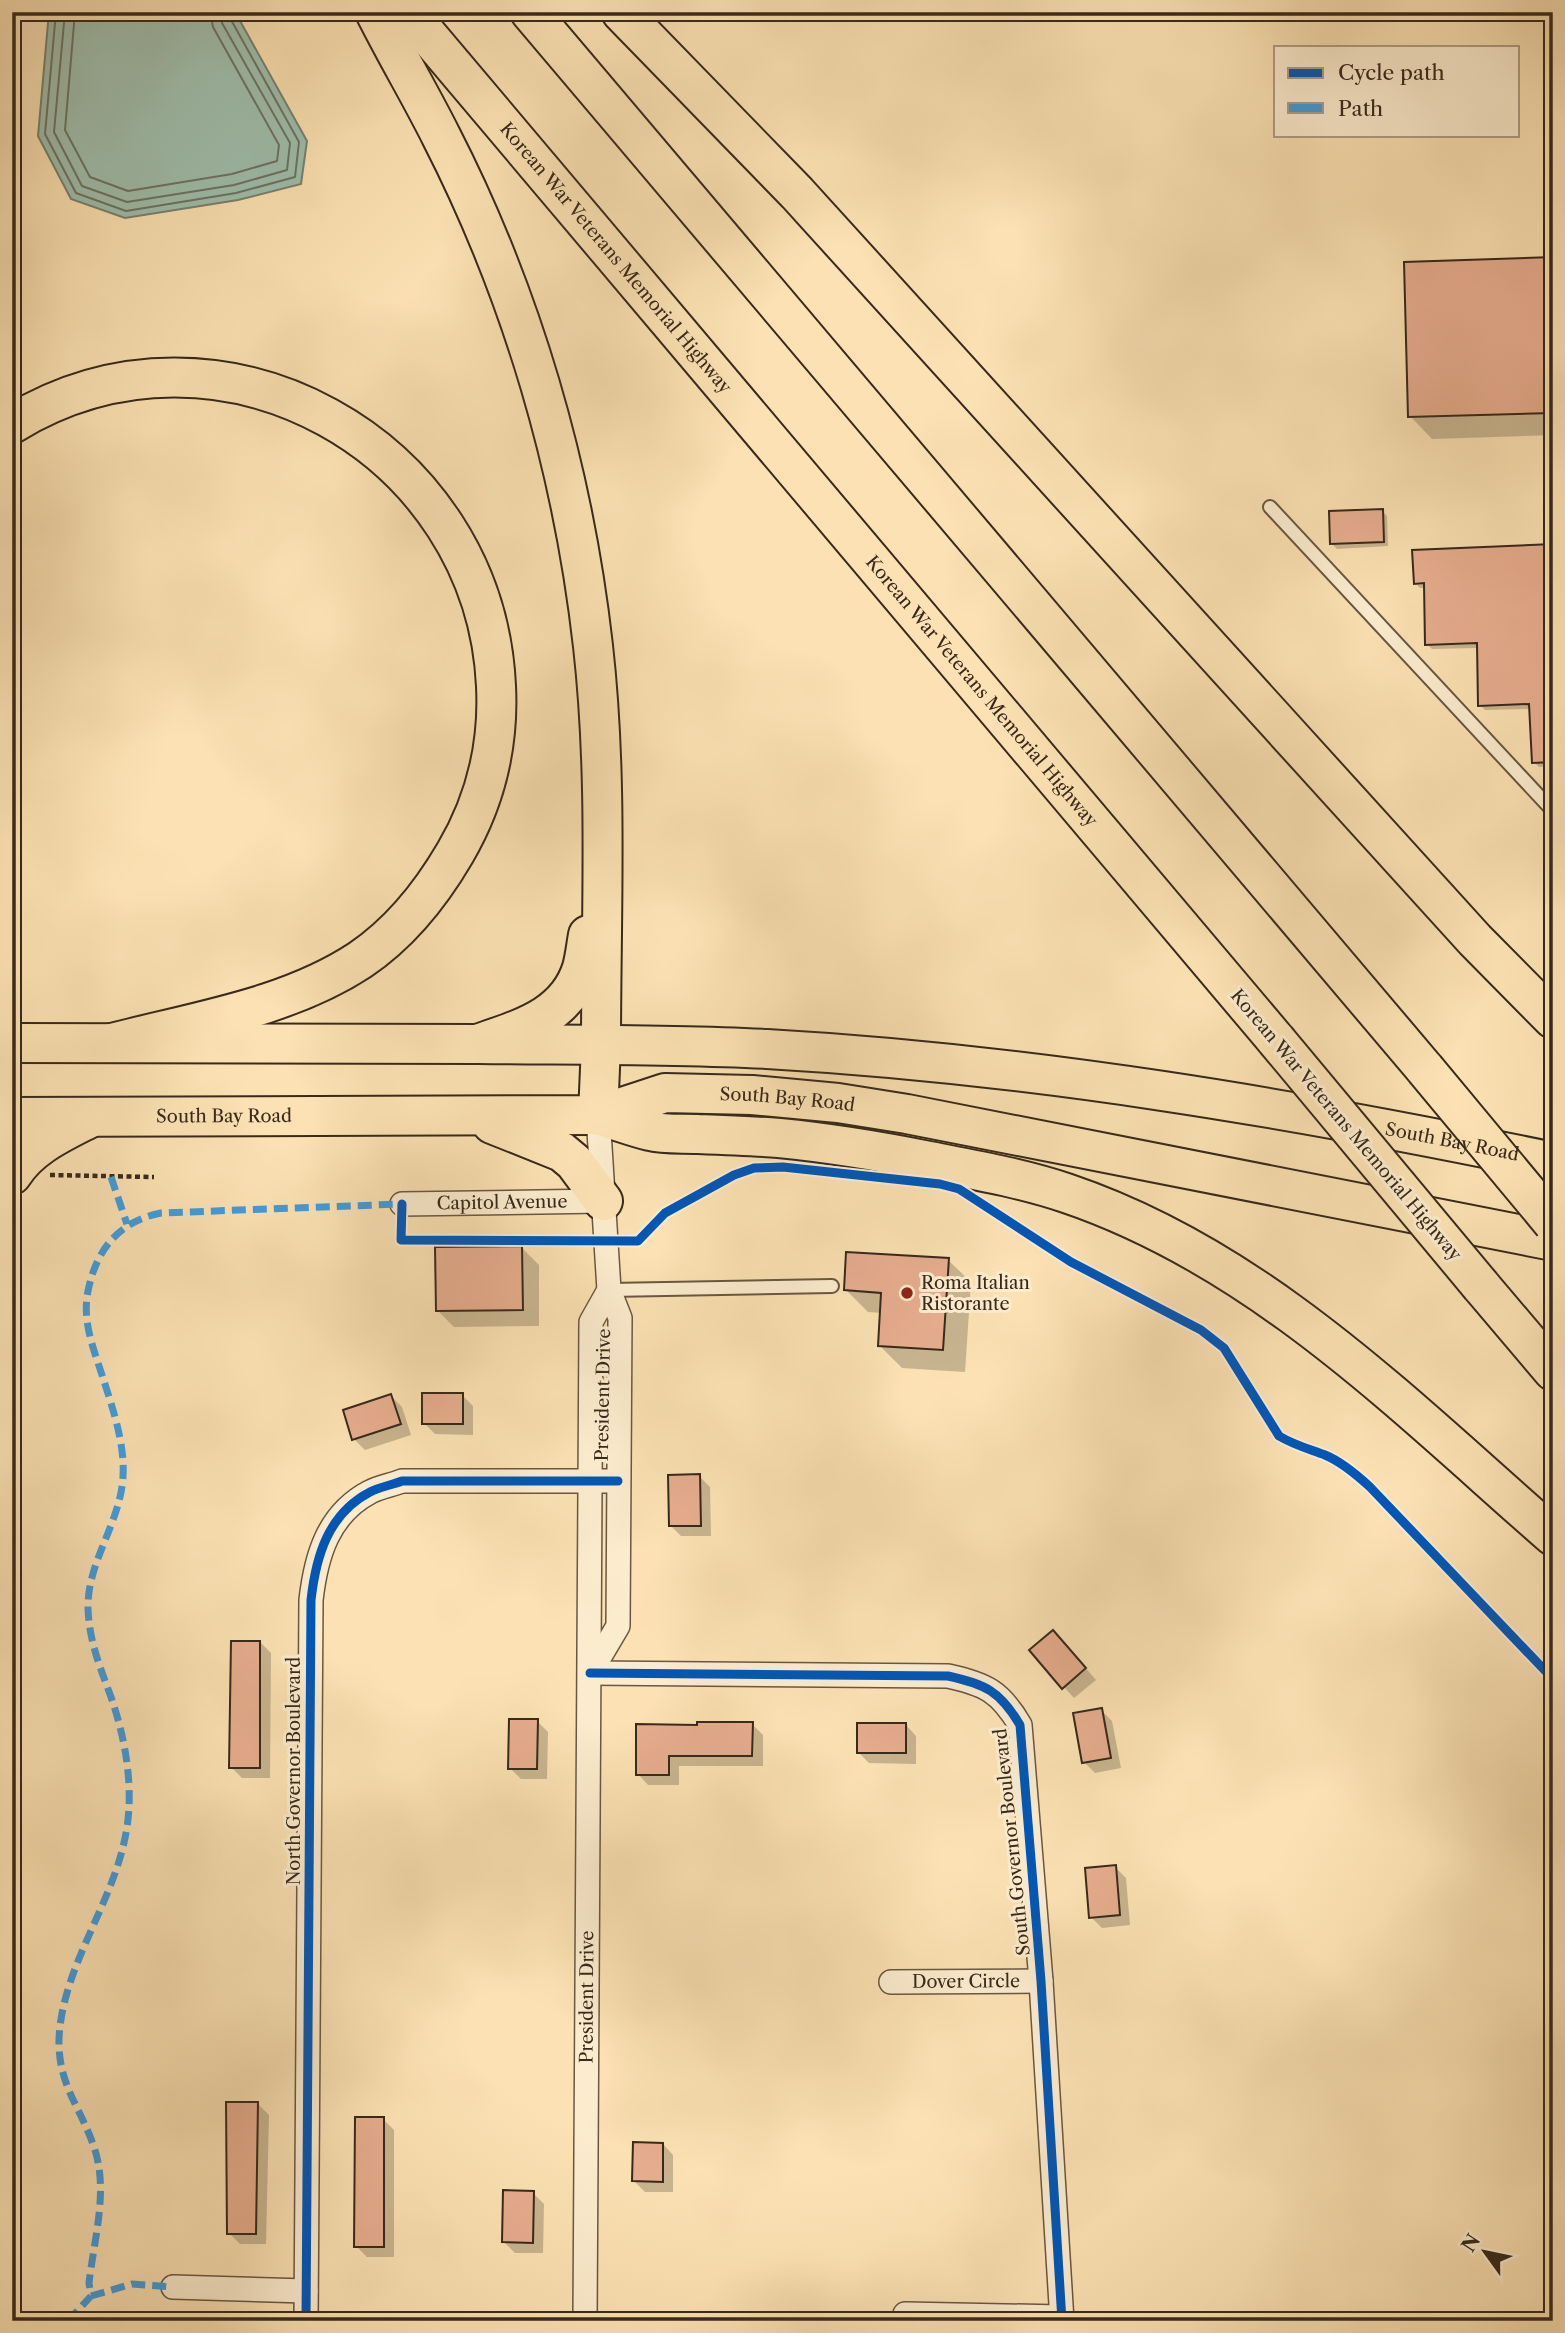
<svg xmlns="http://www.w3.org/2000/svg" width="1565" height="2333" viewBox="0 0 1565 2333" font-family="'Libre Caslon Text',serif">
  <rect width="100%" height="100%" fill="#fbe1b3"/>
  <filter id="stains"><feTurbulence type="fractalNoise" baseFrequency=".00286" numOctaves="4"/><feColorMatrix values="0 0 0 0 .2 0 0 0 0 .09 0 0 0 0 .02 0 0 0 .5 -.17"/></filter>
  <radialGradient id="worn" r=".72"><stop offset=".6" stop-color="#630" stop-opacity="0"/><stop offset="1" stop-color="#630" stop-opacity=".3"/></radialGradient>
  <path fill="#9fbead" stroke="#768273" stroke-width="2" d="M49,12h186l72,129 -6,43 -63,16 -113,18 -54,-19 -33,-63z"/>
  <path fill="#0003" d="M1553,259v176l-121,4 -22,-23z
    M1382,511l5,5 1,30 -51,3 -5,-5z
    M1553,546v220l-14,1 -5,-5 -3,-53 -46,1 -5,-5 -2,-57 -46,1 -5,-5 -2,-56h-5l-5,-5z
    M522,1248l17,17v61l-85,1 -17,-17z
    M948,1260l23,22 -6,90 -63,-4 -22,-22 2,-33 -14,-1 -23,-23z
    M462,1395l11,11v29l-38,-1 -11,-11z
    M391,1396l11,11 9,28 -46,15 -11,-11z
    M699,1476l11,11 1,49h-30l-10,-10z
    M260,1642l11,11 -1,125h-28l-11,-11z
    M1064,1643l32,37 -22,18 -10,-11z
    M1101,1710l11,11 9,47 -26,5 -11,-11z
    M537,1721l11,11 -1,47h-26l-11,-11z
    M752,1724l11,11v31h-84v19h-31l-10,-11 61,-48z
    M906,1725l10,11v28l-47,-1 -11,-11z
    M1115,1867l11,11 4,47 -28,3 -11,-11z
    M258,2104l11,11 -3,129h-26l-11,-11z
    M383,2119l11,11v127h-27l-11,-11z
    M663,2144l10,11v37h-28l-11,-11z
    M533,2193l11,11 -1,49h-28l-11,-11z"/>
  <g fill="none" stroke-linecap="round" stroke-linejoin="round">
    <path stroke="#6c7464" stroke-width="2" d="M56,12l-11,122 31,59 50,18 110,-18 59,-16 4,-35 -69,-124 -1,-6
      M65,12l-11,120 28,54 45,16 107,-17 53,-15 3,-27 -68,-120 -2,-11
      M75,12l-10,118 25,47 38,14 104,-17 45,-13 2,-16 -66,-118 -3,-15"/>
  </g>
  <path fill="#e6ad8e" stroke="#38291c" stroke-width="2" d="M1553,257v156l-145,4 -4,-155z
    M1383,509l1,33 -54,2 -1,-33z
    M1553,544v218l-21,1 -3,-59 -51,2 -1,-63 -52,2 -1,-62 -10,1 -2,-34z
    M522,1246l1,64 -87,1 -1,-64z
    M846,1252l103,6 -6,92 -65,-4 3,-53 -37,-3z
    M422,1393h41v31h-41z
    M391,1394l10,30 -49,16 -9,-30z
    M700,1474l1,52h-32l-1,-51z
    M1053,1630l33,38 -24,21 -33,-39z
    M231,1641h29v127h-31z
    M1102,1708l9,50 -29,5 -9,-50z
    M509,1719h29l-1,50h-29z
    M697,1722h56l-1,34h-83v19h-33v-51l61,1z
    M857,1723h49v30h-49z
    M1116,1865l4,50 -31,3 -4,-50z
    M226,2102h32l-2,132h-29z
    M355,2117h29v130h-30z
    M633,2142l30,1v39l-31,-1z
    M503,2190l31,1 -1,52 -31,-1z"/>
  <g fill="none" stroke-linecap="round" stroke-linejoin="round">
    <defs>
      <path id="service" d="M1270,507l283,304
        M609,1290l223,-4"/>
      <g id="minor">
        <path id="s1" d="M402,1204l201,-3"/>
        <path d="M592,1670l26,-44 2,-308 -11,-28 -11,-175"/>
        <path d="M590,1673l358,3c37,8 52,15 72,49l21,256 21,340"/>
        <path id="s2" d="M891,1982l150,-1"/>
        <path d="M173,2287l133,4"/>
        <path d="M905,2314l157,3"/>
        <path d="M306,2321l5,-721c5,-44 17,-86 59,-108 9,-5 22,-7 32,-11h216"/>
        <path id="s3" d="M585,2321l6,-999 18,-32"/>
      </g>
      <g id="trunk">
        <path id="s4" d="M12,1043c156,0 312,0 467,1 96,1 192,0 288,5 265,15 526,59 786,113"/>
        <path d="M598,1115l3,-70"/>
        <path id="s5" d="M12,1117l586,-2 67,-22 87,2 86,8 69,11 646,127"/>
        <path d="M492,1124l70,28 12,10 29,39"/>
      </g>
      <g id="motorway">
        <path d="M375,12c21,42 45,82 66,124 81,158 132,333 152,510 15,131 8,266 8,399"/>
        <path id="s6" d="M408,12l868,1028"/>
        <path d="M530,12l895,1057"/>
        <path d="M621,12l176,181 678,747 78,79"/>
        <path d="M12,424c208,-127 473,22 484,262 3,59 -11,116 -41,167 -24,41 -55,80 -95,107 -73,48 -164,61 -248,83"/>
        <path d="M477,1044c43,-15 90,-27 105,-76 3,-11 4,-22 6,-33"/>
        <path d="M598,1115c17,5 35,12 52,16 15,4 33,2 48,3 27,1 54,2 81,4 51,5 100,13 150,23 46,9 92,17 137,32 193,65 337,212 487,343"/>
        <path d="M12,1175c18,-29 51,-43 80,-58"/>
        <path d="M1481,1286l72,85"/>
      </g>
    </defs>
    <use href="#service" stroke="#695742" stroke-width="16"/>
    <use href="#minor" stroke="#695742" stroke-width="26"/>
    <use href="#trunk" stroke="#38291c" stroke-width="42"/>
    <use href="#motorway" stroke="#38291c" stroke-width="42"/>
    <path stroke="#38291c" stroke-width="4.5" stroke-dasharray="5 3.5" stroke-linecap="butt" d="M50,1175l104,2"/>
    <use href="#service" stroke="#fcecce" stroke-width="12"/>
    <use href="#minor" stroke="#fcecce" stroke-width="23"/>
    <use href="#trunk" stroke="#fbe1b3" stroke-width="38"/>
    <use href="#motorway" stroke="#fbe1b3" stroke-width="38"/>
    <defs>
      <path id="motorway-bridge" d="M1276,1040l205,246
        M1425,1069l128,154"/>
    </defs>
    <use href="#motorway-bridge" stroke="#38291c" stroke-width="42" stroke-linecap="butt"/>
    <use href="#motorway-bridge" stroke="#fbe1b3" stroke-width="38"/>
    <path stroke="#3e9cdf" stroke-width="7" stroke-dasharray="14 7" stroke-linecap="butt" d="M111,1177l16,47
      M91,2296l41,-12 41,3
      M68,2321l23,-25 -2,-13c5,-44 20,-93 5,-136 -14,-41 -36,-62 -35,-108 3,-71 52,-132 66,-201 10,-46 1,-98 -14,-141 -11,-30 -22,-56 -23,-89 -1,-46 33,-86 35,-132 2,-33 -11,-70 -21,-101 -9,-28 -20,-54 -14,-84 8,-41 31,-70 73,-78l241,-9"/>
    <defs>
      <path id="cycleway" d="M402,1204l-1,36 237,1 27,-28 69,-38 20,-7 29,-1 157,17 19,5 112,73 130,68 23,18 55,88c15,9 30,13 46,19 17,7 32,20 45,32l183,192
        M590,1673l358,3c37,8 52,15 72,49l21,256 21,340
        M306,2321l5,-721c5,-44 17,-86 59,-108 9,-5 22,-7 32,-11h216"/>
    </defs>
    <use href="#cycleway" stroke="#fcecce" stroke-width="13"/>
    <use href="#cycleway" stroke="#0057b8" stroke-width="9"/>
  </g>
  <circle fill="#8f2418" stroke="#fcecce" stroke-width="2.5" cx="907" cy="1293" r="7"/>
  <g text-anchor="middle" dominant-baseline="central" stroke-width="6" stroke-linejoin="round" paint-order="stroke">
    <g font-size="18" fill="#38291c" stroke="#fcecce">
      <text stroke="none"><textPath href="#s6" startOffset="322">Korean War Veterans Memorial Highway</textPath></text>
      <text stroke="none"><textPath href="#s6" startOffset="889">Korean War Veterans Memorial Highway</textPath></text>
      <text stroke="none"><textPath href="#s5" startOffset="779">South Bay Road</textPath></text>
      <text stroke="none"><textPath href="#s5" startOffset="212">South Bay Road</textPath></text>
      <text transform="translate(1346 1125) rotate(50)">Korean War Veterans Memorial Highway</text>
      <text stroke="none"><textPath href="#s4" startOffset="1447">South Bay Road</textPath></text>
      <text stroke="none"><textPath href="#s1" startOffset="100">Capitol Avenue</textPath></text>
      <text transform="translate(603 1395) rotate(-89)">President Drive</text>
      <text transform="translate(294 1771) rotate(-90)">North Governor Boulevard</text>
      <text transform="translate(1012 1842) rotate(-96)">South Governor Boulevard</text>
      <text stroke="none"><textPath href="#s2" startOffset="75">Dover Circle</textPath></text>
      <text stroke="none"><textPath href="#s3" startOffset="324">President Drive</textPath></text>
    </g>
    <g font-size="18" fill="#38291c" stroke="#fcecce" text-anchor="start">
      <text x="921" y="1283">Roma Italian<tspan x="921" dy="21">Ristorante</tspan></text>
    </g>
  </g>
  <rect width="1565" height="2333" fill="none" stroke="#fbe1b3" stroke-width="42"/>
  <rect x="14" y="14" width="1537" height="2305" fill="none" stroke="#38291c" stroke-width="3.5"/>
  <rect x="21" y="21" width="1523" height="2291" fill="none" stroke="#38291c" stroke-width="2"/>
  <rect x="1274" y="46" width="245" height="91" fill="#fcecce" stroke="#ae9e87" stroke-width="2"/>
  <rect x="1288" y="68" width="35" height="10" fill="#0057b8" stroke="#ae9e87" stroke-width="2"/>
  <text x="1338" y="80" font-size="21" fill="#38291c">Cycle path</text>
  <rect x="1288" y="103" width="35" height="10" fill="#3e9cdf" stroke="#ae9e87" stroke-width="2"/>
  <text x="1338" y="116" font-size="21" fill="#38291c">Path</text>
  <g transform="translate(1485 2252) rotate(303)" stroke="#fcecce" stroke-width="5" paint-order="stroke">
  <path d="M0-5L12 26L0 18L-12 26Z" fill="#38291c"/>
  <text y="-10" font-size="19" font-weight="bold" text-anchor="middle" fill="#38291c">N</text>
  </g>
  <rect width="100%" height="100%" filter="url(#stains)"/>
  <rect width="100%" height="100%" fill="url(#worn)"/>
</svg>
